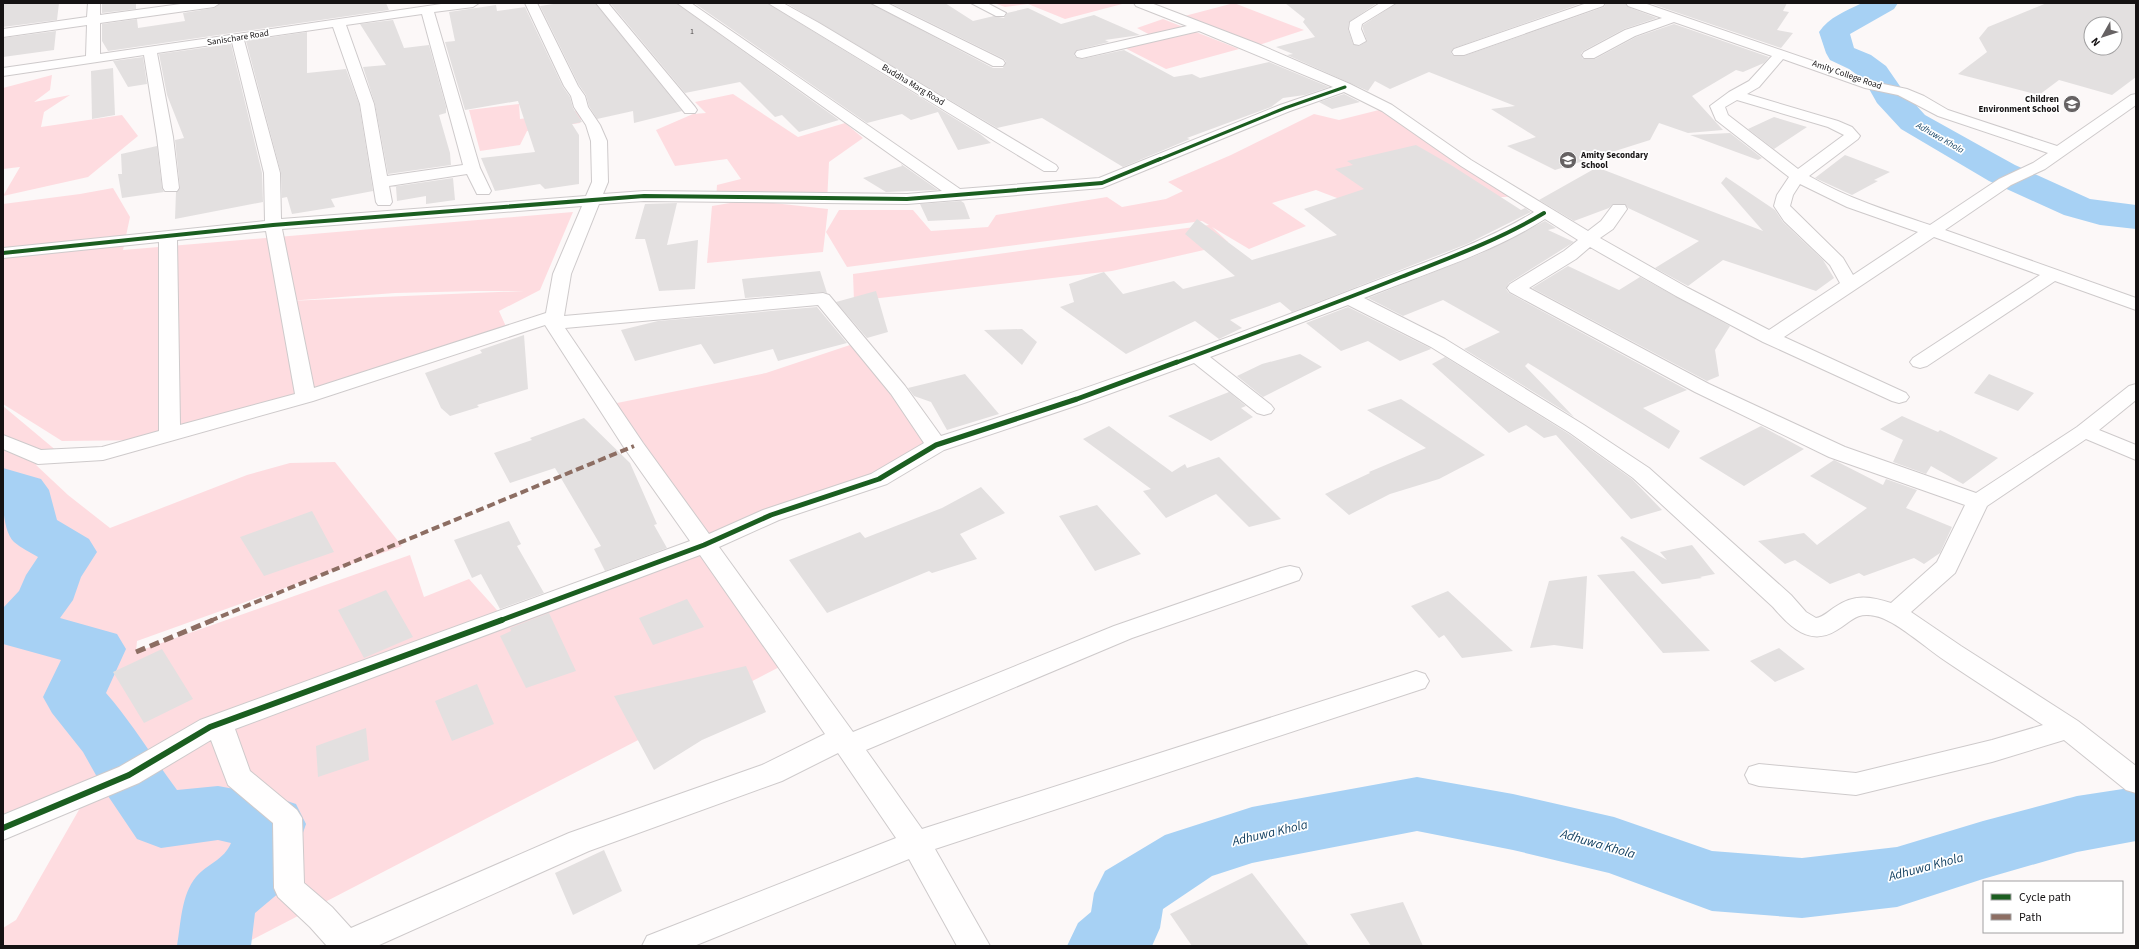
<svg xmlns="http://www.w3.org/2000/svg" width="2139" height="949" viewBox="0 0 2139 949" font-family="'Source Sans 3',sans-serif">
  <rect width="100%" height="100%" fill="#fcf8f8"/>
  <path fill="#fedce0" fill-rule="evenodd" d="M994,3h132l-61,16 -37,-15 -23,3z
    M1234,3l70,27 -51,17 -76,-29z
    M1163,19l76,30 -73,20 -49,-25 37,-7 -17,-9z
    M52,75l-2,15 -16,12 36,-7 -26,17 -3,15 81,-12 16,21 -50,41 -85,19 17,-29 -17,2v-81z
    M733,94l65,43 47,-14 18,15 -34,24 -2,41 -73,-2 74,8 -5,43 -116,11 5,-57 24,-4 -20,-2 1,-15 24,-6 -14,-20 -52,7 -19,-36 37,-16 13,-1 -11,-11z
    M519,104l1,15 63,-9 -3,13 -53,8 -7,14 -40,6 -11,-41z
    M1387,108l133,88 -162,10 -42,-16 -44,13 34,23 -57,23 -37,-22 16,15 -24,8 -92,21 -258,30 -1,-27 356,-49 -7,-4 -355,46 -21,-35 13,-22h74l18,21 57,-4 8,-12 111,-18 15,10 44,-8 17,-8 -15,-9 63,-27 83,-41 25,6z
    M113,188l17,29 -7,33 450,-38 -33,78 -41,21 9,20 -350,109 -96,1 -59,-37v-200l77,-10zM477,291h47l-236,10 107,-8z
    M859,342l77,103 -57,34 -175,66 85,117 -549,284h-237v-18l13,-8 72,-126 -85,34v-422l55,46 -22,13 32,30 42,33 137,-53 43,-12 45,-1 67,84 -265,95 -1,11 274,-97 14,42 45,-18 36,40 199,-73 -97,-141 159,-32z"/>
  <g fill="none" stroke-linecap="round" stroke-linejoin="round">
    <path fill="#a7d1f4" fill-rule="evenodd" d="M1862,3h36l-4,6 -44,25 4,14 17,7 15,11 18,26 21,23 61,34 29,16 75,34 46,6v24l-36,-4 -36,-10 -75,-34 -88,-52 -24,-26 -13,-23 -15,-11 -19,-9 -4,-7 -7,-21c10,-15 27,-21 43,-29z
      M3,468l38,11 8,11 8,30 32,19 8,13 -16,25 -8,23 -13,18 57,16 9,15 -20,44c27,31 47,65 71,97l41,-4 54,10 24,8 10,20 -16,47 -10,21 -25,21 -4,33h-74c4,-22 4,-51 19,-69 11,-13 28,-17 35,-34l-13,-3 -57,8 -24,-9 -31,-46 -23,-41 -31,-39 -9,-16 18,-37 -58,-16v-36l16,-17 7,-16 12,-18c-8,-5 -17,-9 -24,-15 -14,-14 -11,-54 -11,-74z
      M1417,777l96,17 101,23 98,34 90,7 95,-11 86,-26 94,-25 59,-9v54l-59,11 -94,27 -86,28 -95,11 -90,-7 -103,-38 -96,-23 -96,-19 -165,32 -40,13 -49,33 -3,19 -8,18h-85l11,-23 13,-11 3,-19 11,-22 60,-36 87,-28z"/>
  </g>
  <path fill="#e3e0e0" fill-rule="evenodd" d="M3,3h56l-2,17 -54,7z
    M102,3h34v6l-34,4z
    M221,3h165l3,7 -281,41 -6,-10v-17l35,-5 1,9 47,-7 -2,-8 31,-5z
    M560,3h35l87,108 -48,12 -1,-12 -36,8 -8,-13 -3,-11 -7,-10 -39,-79z
    M610,3h66l163,117 -40,12 -17,-17 -7,2 -35,-35 -55,11z
    M694,3h73l213,131 11,9 -33,7 -20,-38 -27,8 -9,-6 -35,9z
    M786,3h84l123,65h10l3,-6 -2,-3 -114,-56h55l28,18 21,-5 10,2 3,-5 21,-5 33,16 33,-9 46,20 -35,5 4,2 -32,8 -3,5 3,3 5,1 42,-9 50,27 18,-3 8,4 69,-16 60,25 -24,8 -22,3 -12,9 -84,31 3,1 -67,28 -81,-49 -45,10z
    M1285,3h92l-28,19 -1,7 5,15 6,2 8,-5 -4,-12v-4l34,-22h185l-128,45 -3,5 3,3h10l140,-49 2,-4h19l3,4 29,11 -33,11 -41,22 -2,3 2,5h12l41,-22 38,-13 95,33 -5,6 -21,9 -7,-2 -44,26 31,34 -35,3 -29,-10 -9,17 -95,30 -48,-24 29,-9 -45,-28 24,-3 -86,-34 -39,17 -15,-8 -7,10 -81,-36 6,-1 -17,-7 39,-10 -12,-15 2,-3z
    M1649,3h138l-4,8 6,1 -12,18 16,3 -12,15z
    M2047,3h89v74l-24,18 -53,-15 -20,15 -81,-21 29,-22 -8,-14 9,-11zM2091,24h24v24h-24z
    M496,5l1,6 28,-4 38,80 7,10 3,11 9,14 -10,2 7,11v49l-34,5 -5,-5 -45,7 -14,-33 54,-6 -17,-51 -53,9 -20,-68 10,-1 -6,-29z
    M393,20l11,28 25,-3 17,62v6l-7,2 11,38 1,12 -63,9 -13,-70 -12,-37 23,-2 -26,-41z
    M56,31l-2,19 -51,7v-19z
    M307,32v41l39,-4 13,35 14,87 -42,8 4,8 -43,7 -5,-17 -5,1 -1,-25 -35,-132z
    M231,44l31,129 1,29 -88,17 1,-27 4,-4 -5,-48 9,-2 -17,-43 -8,-41z
    M143,57l4,27 -19,3 -15,-26z
    M113,68l2,47 -23,4 -1,-48z
    M1344,94l16,8 -28,7 -13,-7z
    M1774,117l33,10 -33,22 -26,-20z
    M1730,133l32,25 -4,2 -68,-25z
    M1416,145l35,20 70,45 4,-2 6,4 -64,32 -175,68 -12,-10 -50,18 12,8 -23,11 -24,-18 -69,33 -66,-47 14,-5 -5,-18 35,-12 19,22 51,-13 9,8 52,-13 -50,-42 12,-15 55,41 85,-25 -33,-26 60,-20 -29,-20 18,-4 -6,-4z
    M157,146l5,42 2,4 -42,6 -4,-24h4l-1,-20z
    M1845,155l45,17 -16,8 4,1 -26,14 -37,-17z
    M901,164l37,26 -52,2 -23,-14 39,-12z
    M1594,169l10,1 159,61 -42,-48 5,-6 49,33 8,12 40,38 11,18 -18,13 -93,-31 -35,26 -33,-18 44,-27 -71,-33 -3,-4h-12l-4,4 -35,13 -35,-21z
    M453,178l2,22 -29,4v-8l-29,5 -1,-14h-5z
    M961,201l3,2 6,16 -42,2 -8,-17z
    M677,203l-10,42 31,-5 -3,49 -36,2 -14,-52h-10l10,-35z
    M1545,221l11,7 -8,2 26,12 -65,41 -3,6 3,4 178,97 -44,18 37,23 -11,18 -141,-86 -3,3 49,51 -110,-68 36,-17 -57,-32 -40,16 -35,-18 112,-44z
    M1568,266l51,24 21,-13 90,49 -15,24 4,26 -12,5 -175,-93z
    M820,271l7,22 -4,-1 -78,6 -3,-19z
    M876,291l12,41 -21,6 -31,-36z
    M817,307l30,36 -69,18 -5,-12 -59,15 -13,-20 -66,17 -14,-31 37,-9z
    M1348,307l82,41 1,1 -31,12 -32,-20 -27,10 -35,-28z
    M1022,329l15,13 -15,23 -38,-35z
    M524,335l4,54 -51,16 2,2 -29,9 -9,-8 -16,-35 57,-20 -2,-3z
    M1300,354l22,13 -59,30 -26,-21 25,-12z
    M1445,357l124,77 63,45 30,31 -31,9 -75,-84 -12,3 -18,-13 -17,8 -77,-69z
    M965,374l34,40 -52,16 -16,-28 -17,-6 -6,-8z
    M1989,374l45,19 -16,18 -44,-18z
    M1229,392l17,14 -5,2 12,9 -42,24 -43,-25z
    M1401,399l84,56 -46,24 -49,15 -41,21 -24,-21 45,-21 -1,-1 57,-24 -59,-38z
    M1902,416l36,16 2,-2 58,28 -35,26 -32,-18 -5,8 -33,-12 10,-22 -23,-11z
    M584,418l46,45 27,61 -3,1 13,23 -62,23 -11,-22 7,-3 -46,-78 -45,15 -16,-30 38,-13 -2,-2z
    M1109,426l63,46 13,-8 2,4 32,-11 62,62 -32,8 -33,-33 -50,24 -23,-27 8,-2 -68,-50z
    M1761,426l43,23 -60,37 -45,-28z
    M1834,460l49,25 3,-6 31,11 -11,18 46,19 -12,26 -16,11 -10,-6 -50,18 -5,-3 -29,11 -35,-24 -10,4 -27,-23 46,-8 13,12 50,-37 -57,-32z
    M981,487l24,26 -45,21 17,25 -45,14 -3,-2 -102,42 -38,-53 71,-28 5,6 77,-30z
    M1097,505l44,49 -46,17 -36,-55z
    M312,511l22,41 -70,24 -24,-39z
    M509,521l12,23 -4,2 27,47 -44,16 -19,-35 -9,4 -18,-38z
    M1622,536l45,24 -7,-8 32,-7 23,29 -15,3 2,1 -40,6 -42,-46z
    M1634,571l43,45 33,35 -47,2 -66,-78z
    M1587,576l-4,73 -29,-4 -24,3 19,-67z
    M386,590l27,47 -49,21 -26,-48z
    M1448,591l65,60 -51,7 -18,-23 -5,3 -28,-32z
    M687,599l17,28 -51,18 -14,-27z
    M549,613l27,58 -50,17 -26,-52 11,-5 -1,-3z
    M1779,648l26,21 -30,13 -25,-21z
    M162,649l31,50 -49,24 -31,-51z
    M746,666l20,46 -64,28 -48,30 -40,-74z
    M477,684l17,40 -42,17 -17,-40z
    M366,728l3,32 -51,17 -2,-31z
    M604,850l18,41 -49,24 -18,-42z
    M1252,873l57,73h-117l-22,-32z
    M1403,902l20,44h-52l-21,-32z"/>
  <g fill="none" stroke-linecap="round" stroke-linejoin="round">
    <defs>
      <path id="minor" d="M88,3h12v12l88,-12h32l-6,4 -114,16v31l348,-51h31l-6,4 -39,5 46,156 11,23 -2,3h-12l-10,-20 -78,12 3,16 -2,3h-12l-2,-3 -16,-98 -27,-77 -89,13 36,133 1,46 305,-23 6,-14 -1,-41 -5,-16 -12,-18 -3,-11 -7,-10 -39,-83h12l41,83 7,10 3,11 12,18 7,16 1,41 -5,12 41,-3 263,3 35,-3 -265,-188h14l269,186 139,-11 181,-73 53,-18 -134,-56 -117,27 -5,-1 -2,-3 2,-3 110,-25 -51,-20 -2,-3h17l107,41 92,40 42,21 79,55 117,71 13,-10 12,-16h12l2,4 -14,20 -13,9 88,50 81,42 71,-47 -10,-18 -46,-44 -10,-15 3,-11 12,-18 -73,-57 -6,-14 19,-14 20,-11 23,-25 -98,-34 -39,14 -41,22h-10l-2,-3 2,-3 41,-22 37,-12 -34,-12 -2,-3h18l230,79 33,7 17,7 24,14 109,36 74,-51 5,-1v11l-91,64 -34,16 -66,45 191,68v12l-81,-29 -128,85 -7,2 -7,-2 -3,-4 3,-4 127,-83 -106,-38 -150,100 122,56 3,4 -3,4 -7,2 -7,-2 -129,-59 -87,-46 -86,-49 -14,12 -47,29 180,96 136,63 131,46 101,-66 52,-41 7,-2v16l-37,30 37,15v15l-50,-21 -99,67 -32,67 -44,39 50,34 117,75 58,45v27l-10,-3 -62,-50 -72,22 -136,33 -97,-9 -10,-3 -4,-8 4,-8 10,-3 97,9 136,-33 51,-15c-33,-22 -67,-43 -99,-65 -18,-12 -50,-41 -69,-44 -19,-4 -23,5 -38,14 -27,17 -47,-3 -64,-23l-140,-129 -63,-45 -139,-86 -83,-42 -138,52 61,48 3,4 -3,4 -7,2 -7,-2 -63,-50 -110,40 -140,47 -57,34 -108,36 -60,27 134,185 261,-106 167,-58 9,-2 9,2 3,6 -3,6 -167,58 -266,112 56,79 485,-155 9,-3 9,3 4,7 -4,7 -490,161 55,97h-33l-48,-87 -215,87h-52l5,-10 249,-98 -58,-85 -56,28 -193,70 -212,95h-50l-17,-19 -32,-30 -4,-9 -1,-65 -45,-38 -17,-45 -72,43 -136,57v-25l116,-48 81,-47 490,-179 -67,-95 -78,-121 -232,76 -210,59 -65,4 -35,-15v-14l38,15 61,-3 57,-16v-189l-156,16v-10l262,-27 -1,-48 -32,-131 -75,11 16,84 6,51 -2,3h-12l-2,-3 -6,-51 -13,-82 -141,21v-8l83,-12 1,-31 -84,12v-8l84,-12zM422,14l41,151 -76,11 -13,-72 -28,-79zM1783,59l82,29 33,7 40,21 110,37 -15,10 -34,16 -69,46c-42,-14 -83,-27 -121,-49l49,-37 2,-3 -8,-9 -14,-6 -91,-27 12,-7zM1344,92l38,19 79,55 73,46c-56,34 -121,54 -182,78 -135,53 -273,102 -411,146l-36,-50 -76,-91 -6,-2 -259,23 7,-42 28,-70 45,-3 263,3 195,-16 188,-77zM1737,100l91,27 16,8 -46,34 -70,-54 -3,-8zM1800,184l47,23 71,25 -65,43 -10,-17 -53,-52 3,-11zM582,206l-29,68 -7,39 -232,75 -32,-159zM1545,219l33,21 -14,11 -54,33 -3,4 3,4 185,100 134,65 136,48 -28,57 -46,41c-21,-7 -37,-9 -56,4 -6,4 -12,10 -19,11l-10,-6 -15,-17 -142,-127 -65,-43 -139,-86 -81,-41c60,-24 126,-44 181,-79zM266,231l29,163 -115,31 -3,-185zM818,305l73,89 33,49 -53,31 -108,36 -54,24 -66,-91 -78,-115zM700,555l125,179 -63,31 -193,68 -218,95 -19,-21 -28,-24 -2,-65 -5,-8 -47,-39 -15,-42z
        M596,3h12l87,104 2,3 -2,3h-10z
        M768,3h15l36,20 237,142 2,3 -2,3h-12z
        M871,3h16l116,57 2,3 -2,3h-10z
        M971,3h16l19,10 -2,3h-8z
        M1380,3h16l-34,21 -1,5 5,12 -7,4 -5,-1 -5,-15 1,-7z
        M1587,3h18l-2,3 -139,49h-10l-2,-3 2,-3z"/>
    </defs>
    <use href="#minor" stroke="#cecacb" stroke-width="2"/>
    <use href="#minor" fill="#fffefe" fill-rule="evenodd"/>
    <path stroke="#8d6e63" stroke-width="4" stroke-dasharray="8 4" stroke-linecap="butt" d="M210,621l424,-175"/>
    <path stroke="#8d6e63" stroke-width="5" stroke-dasharray="10 5" stroke-linecap="butt" d="M136,652l77,-32"/>
    <defs>
      <path id="cycleway-far3" d="M1158,160l127,-52 60,-21"/>
      <path id="cycleway-far2" d="M3,253l270,-28 371,-29 263,3 195,-16 58,-24
        M1175,363c75,-28 151,-56 226,-86 48,-19 98,-37 143,-64"/>
      <path id="cycleway-far1" d="M499,621l205,-76 67,-30 108,-36 57,-34 141,-46 100,-37"/>
      <path id="cycleway" d="M3,828l126,-53 81,-48 292,-107"/>
    </defs>
    <use href="#cycleway-far3" stroke="#fff" stroke-width="4.5"/>
    <use href="#cycleway-far2" stroke="#fff" stroke-width="6"/>
    <use href="#cycleway-far1" stroke="#fff" stroke-width="8"/>
    <use href="#cycleway" stroke="#fff" stroke-width="9"/>
    <use href="#cycleway-far3" stroke="#1b5e20" stroke-width="3"/>
    <use href="#cycleway-far2" stroke="#1b5e20" stroke-width="4"/>
    <use href="#cycleway-far1" stroke="#1b5e20" stroke-width="5"/>
    <use href="#cycleway" stroke="#1b5e20" stroke-width="6"/>
  </g>
  <defs>
    <symbol id="school-disc" viewBox="-11 -11 22 22"><circle r="9.5" fill="#666263" stroke="#fff"/><path d="M0-5L7-2L0 1L-7-2ZM-4 1L0 2.5L4 1V4Q0 6-4 4Z" fill="#fff"/></symbol>
  </defs>
  <g fill-rule="evenodd">
    <use href="#school-disc" x="2062" y="94" width="20" height="20"/>
    <use href="#school-disc" x="1558" y="150" width="20" height="20"/>
  </g>
  <g text-anchor="middle" dominant-baseline="central" stroke-width="3.5" stroke-linejoin="round" paint-order="stroke">
    <g font-size="8" fill="#4b4848">
      <text x="692" y="31">1</text>
    </g>
    <g font-size="9" fill="#151213" stroke="#fff">
      <text transform="translate(238 38) rotate(-9)">Sanischare Road</text>
      <text transform="translate(1847 75) rotate(19)">Amity College Road</text>
      <text transform="translate(913 85) rotate(31)">Buddha Marg Road</text>
    </g>
    <g font-size="9" font-weight="bold" fill="#151213" stroke="#fff" text-anchor="end">
      <text x="2059" y="99">Children<tspan x="2059" dy="10">Environment School</tspan></text>
      <text x="1581" y="155" text-anchor="start">Amity Secondary<tspan x="1581" dy="10">School</tspan></text>
    </g>
    <g font-size="9" font-style="italic" fill="#134162" stroke="#fff">
      <text transform="translate(1940 138) rotate(30)">Adhuwa Khola</text>
    </g>
    <g font-size="13" font-style="italic" fill="#134162" stroke="#fff">
      <text transform="translate(1270 833) rotate(-13)">Adhuwa Khola</text>
      <text transform="translate(1598 844) rotate(16)">Adhuwa Khola</text>
      <text transform="translate(1926 867) rotate(-15)">Adhuwa Khola</text>
    </g>
  </g>
  <rect width="2139" height="949" fill="none" stroke="#151213" stroke-width="8"/>
  <rect x="1983" y="881" width="140" height="52" fill="#ffffff" stroke="#a1a0a1"/>
  <rect x="1991" y="894" width="20" height="6" fill="#1b5e20" stroke="#a1a0a1"/>
  <text x="2019" y="901" font-size="12" fill="#151213">Cycle path</text>
  <rect x="1991" y="914" width="20" height="6" fill="#8d6e63" stroke="#a1a0a1"/>
  <text x="2019" y="921" font-size="12" fill="#151213">Path</text>
  <g transform="translate(2103 36) rotate(231)"><circle r="19" fill="#ffffff" stroke="#a1a0a1"/>
  <path d="M0-3L7 15L0 10L-7 15Z" fill="#666263"/>
  <text y="-6" font-size="11" font-weight="bold" text-anchor="middle" fill="#151213">N</text>
  </g>
</svg>
